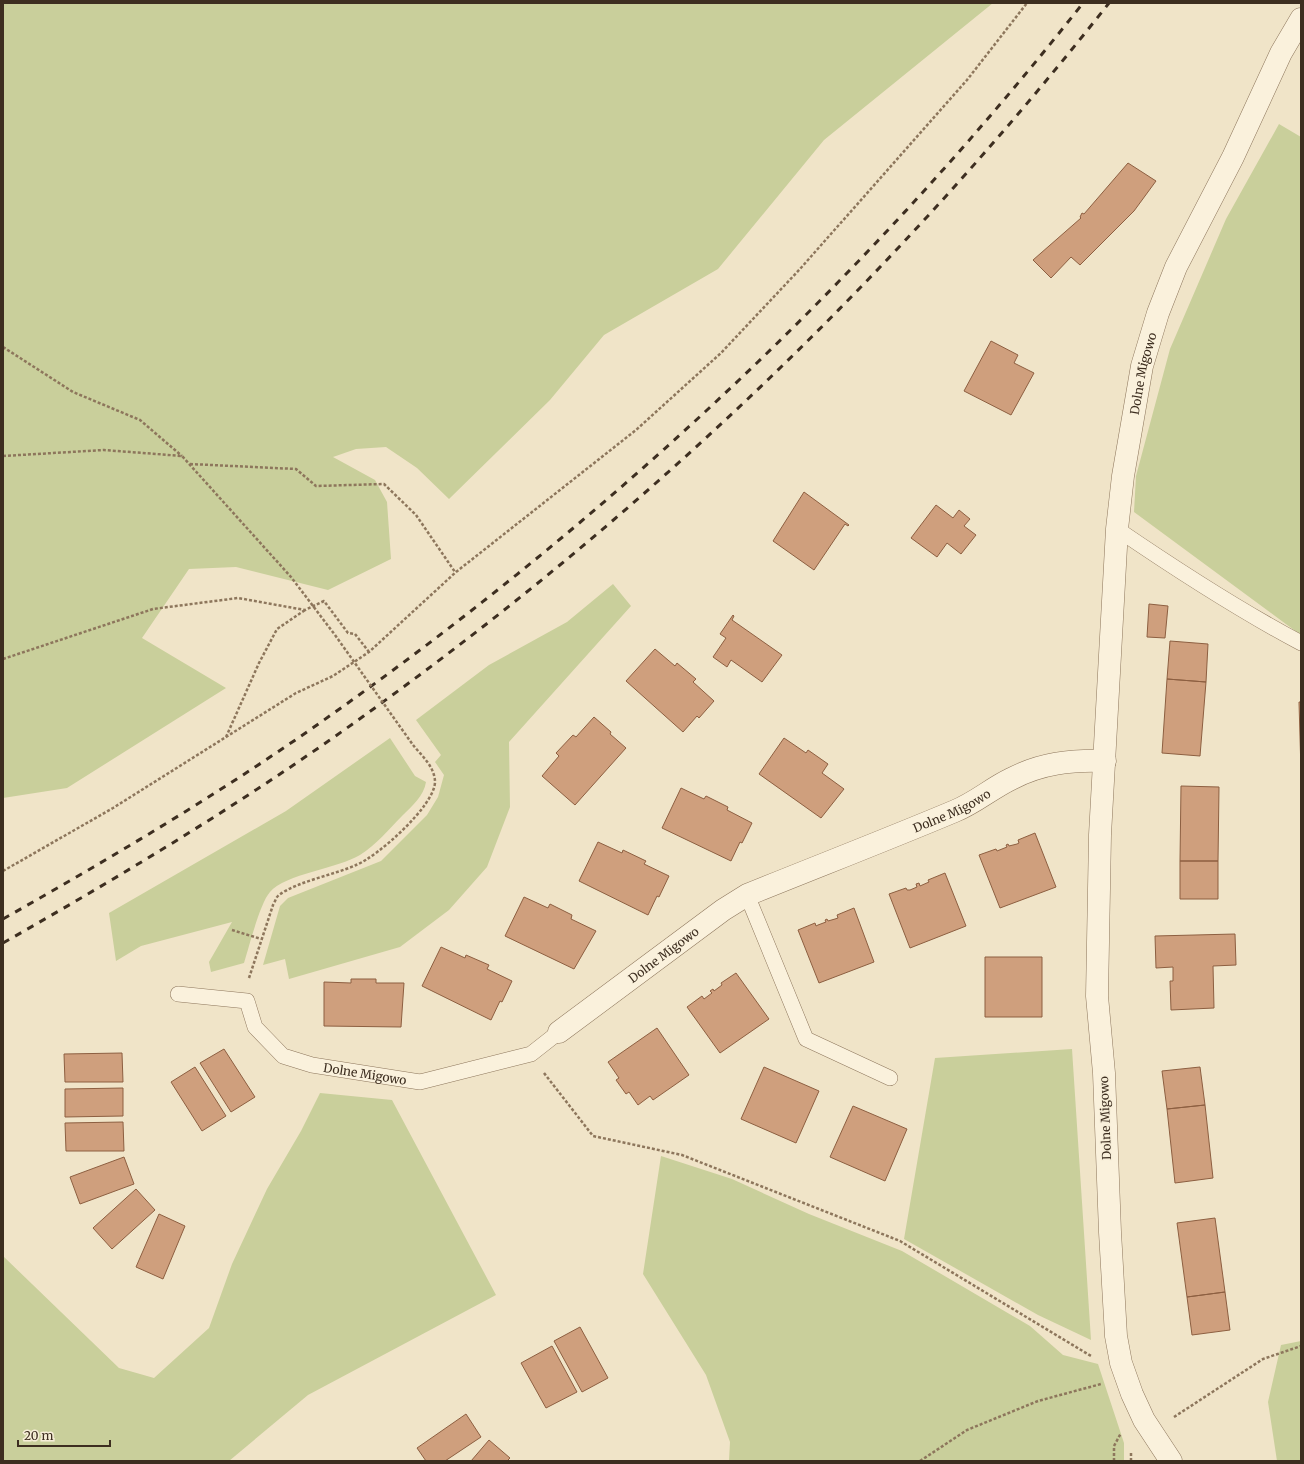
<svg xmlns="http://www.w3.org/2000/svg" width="1304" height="1464" viewBox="0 0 1304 1464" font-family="Merriweather,serif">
  <rect width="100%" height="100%" fill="#f0e4c8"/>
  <path fill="#c9cf9b" d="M3,3h990l-169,137 -106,129 -114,66 -54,65 -101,99 -32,-31 -31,-21 -30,2 -23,8 42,23 12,22 4,57 -63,31 -92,-23 -47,2 -47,69 84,50 -159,100 -64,10z
    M1279,124l22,13v496h-3l-164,-121 2,-36 34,-127 56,-130z
    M613,584l18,22 -122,136 1,65 -23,60 -38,43 -49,37 -111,32 -4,-20 -22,6 17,-59 8,-8 93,-37 46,-46 11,-18 6,-22 -9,-13 6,-7 -25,-35 73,-55 78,-43z
    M390,738l25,38 11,6c-2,14 -14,24 -24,34 -13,13 -26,29 -42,39 -21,13 -75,19 -90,37 -10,11 -21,55 -26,71l-33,9 -2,-10 23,-40 -91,24 -25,15 -7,-48 177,-102z
    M1072,1049l19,291 -53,-25 -134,-76 31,-181z
    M320,1093l72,7 104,195 -188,100 -79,66h-226v-205l116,112 35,10 55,-50 23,-64 35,-75 34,-58z
    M661,1156l71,23 77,35 93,37 128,75 33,29 35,9 26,79v18h-395l1,-19 -24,-67 -63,-101z
    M1301,1341v120h-24l-9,-59 13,-57z"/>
  <path fill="#cf9f7d" stroke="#8d5f41" d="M1128,163l28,18 -22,30 -54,54 -9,-8 -20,21 -18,-18 48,-42 -1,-1 2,-4 2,1z
    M991,341l27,14 -4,8 20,10 -23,42 -47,-24z
    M804,492l45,33 -1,1 -3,-2 -31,46 -41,-29z
    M936,505l17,13 6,-8 11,9 -6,7 12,9 -15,19 -14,-11 -10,14 -26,-19z
    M1149,604l19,2 -3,32 -18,-1z
    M733,615l1,1 -2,4 50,35 -20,27 -31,-22 -4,7 -14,-10 13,-19 -6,-4z
    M1170,641l38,3 -2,38 -39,-3z
    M655,649l20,17 2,-3 19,16 -3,3 21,19 -15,17 -2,-2 -14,16 -57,-51z
    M1167,679l39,3 -6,74 -38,-3z
    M1299,702h2v69z
    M594,717l17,15 -1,2 16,14 -51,57 -33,-29 17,-20 -3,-3 17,-18 3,2z
    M784,738l22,15 2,-3 20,14 -6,9 22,16 -23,29 -62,-44z
    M1181,786l38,1 -1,74h-38z
    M681,788l23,11 2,-3 22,11 -1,3 25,13 -10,20 -2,-1 -9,19 -69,-33z
    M1035,833l21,54 -56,21 -21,-53 17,-6 1,2 10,-4 -1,-2 2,-1 1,2 8,-2 2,-1 -1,-3z
    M598,842l24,11 1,-3 23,11 -2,3 25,12 -10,21 -2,-1 -9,19 -69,-34z
    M1180,861h38v38h-38z
    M945,873l21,53 -56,22 -21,-54 17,-6 1,2h3l7,-3 -1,-3 3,-1 1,3 9,-4 -1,-2z
    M524,897l24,11 2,-4 22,11 -1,4 25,12 -22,38 -69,-33z
    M854,908l20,54 -55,21 -21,-53 17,-7 1,3 2,-1 8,-3 -1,-2 2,-1 1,2 7,-2 3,-1 -1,-3z
    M1235,934l1,31 -23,1 1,42 -43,2 -1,-29h3v-14l-17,1 -1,-32z
    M441,947l24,11 1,-3 23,10 -2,4 25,12 -10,21 -2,-1 -9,19 -69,-34z
    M985,957h57v60h-57z
    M736,973l33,46 -49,34 -33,-46 15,-11 2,3 8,-6 -2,-2 3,-2 1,2 8,-6 -1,-2z
    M351,979h25v4h28l-3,44 -77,-1v-44l27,1z
    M657,1028l32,47 -36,25 -3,-4 -12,9 -9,-13 -3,2 -10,-14 3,-2 -11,-16z
    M224,1049l31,48 -24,15 -31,-49z
    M122,1053l1,29h-58l-1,-28z
    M195,1067l31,49 -24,15 -31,-49z
    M764,1067l55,24 -23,52 -55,-24z
    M1200,1067l5,38 -38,4 -5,-38z
    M123,1088v28l-58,1v-28z
    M1205,1105l8,73 -38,5 -8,-74z
    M853,1106l54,23 -22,52 -55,-24z
    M123,1122l1,29h-58l-1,-28z
    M124,1157l10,27 -54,20 -10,-27z
    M136,1189l19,21 -43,39 -19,-21z
    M159,1214l26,12 -22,53 -27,-12z
    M1215,1218l10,74 -38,5 -10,-74z
    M1225,1292l5,38 -38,5 -5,-38z
    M580,1327l28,51 -26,14 -28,-51z
    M552,1346l25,46 -31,16 -25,-45z
    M466,1414l15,23 -36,24h-19l-9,-13z
    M489,1440l21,18 -3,3h-36z"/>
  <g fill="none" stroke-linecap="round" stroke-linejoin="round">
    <defs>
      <g id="lane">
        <path d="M1117,529c60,41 120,80 184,114"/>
        <path d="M747,895l59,144 84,39"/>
        <path id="s1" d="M178,994l69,7 8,26 28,29 29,9 108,17 111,-28 28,-22"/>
      </g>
      <g id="street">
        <path id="s2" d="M559,1032l164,-122 24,-15c69,-28 139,-55 208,-84 20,-8 37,-23 56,-32 30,-16 60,-19 94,-18"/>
        <path id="s3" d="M1171,1461l-27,-41 -12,-26 -11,-31 -5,-27 -6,-104 -6,-159 -7,-77 3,-161 17,-306 6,-53 19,-110 16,-53 18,-46 57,-110 48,-104 20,-34"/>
      </g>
    </defs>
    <use href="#lane" stroke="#8d765c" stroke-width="16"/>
    <use href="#street" stroke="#8d765c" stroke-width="23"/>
    <path stroke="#8d765c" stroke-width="2.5" stroke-dasharray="3 2" stroke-linecap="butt" d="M3,347l70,45 67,28 42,36
      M3,456l101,-6 78,6 109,121 44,58
      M190,464l106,5 20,17 68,-2 32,31 39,57
      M3,659l150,-50 85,-11 67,12 19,-9 24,32 7,1 14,18
      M226,737l33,-74 18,-34 28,-19
      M3,871l110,-63 183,-115 37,-17 36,-24 87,-80 180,-142 85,-77 79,-84 167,-189 60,-77
      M232,930l29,9
      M249,978l24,-73c2,-3 3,-8 6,-10 19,-14 55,-20 77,-30 21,-8 80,-60 79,-84 -1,-15 -13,-25 -22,-36
      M544,1073l49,63 89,19 218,86 191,115
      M1174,1417l89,-58 38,-13
      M920,1461l47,-31 71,-29 63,-17
      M1114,1461v-15l7,-13
      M1131,1461v-9
      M1300,1461h1"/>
    <use href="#lane" stroke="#faf1dc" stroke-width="15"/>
    <use href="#street" stroke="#faf1dc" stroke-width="22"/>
    <path stroke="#3d2e20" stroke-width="3" stroke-dasharray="7 7" stroke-linecap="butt" d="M3,919c106,-60 211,-122 311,-192 290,-203 550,-446 769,-724
      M3,943c132,-75 262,-154 384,-244 272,-198 514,-432 722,-696"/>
    <path stroke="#8d765c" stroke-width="2.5" stroke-dasharray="3 2" stroke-linecap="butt" d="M335,635l78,110"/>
  </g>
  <g text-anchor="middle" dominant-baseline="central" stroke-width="3" stroke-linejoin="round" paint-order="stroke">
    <g font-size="12" fill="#3d2e20" stroke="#f7eed8">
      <text stroke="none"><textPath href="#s3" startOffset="1104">Dolne Migowo</textPath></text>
      <text stroke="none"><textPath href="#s2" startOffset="454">Dolne Migowo</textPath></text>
      <text stroke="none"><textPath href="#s2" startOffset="130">Dolne Migowo</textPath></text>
      <text stroke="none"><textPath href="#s1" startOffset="221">Dolne Migowo</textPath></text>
      <text transform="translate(1105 1118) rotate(-92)">Dolne Migowo</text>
    </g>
  </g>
  <rect width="1304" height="1464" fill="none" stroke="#3d2e20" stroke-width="8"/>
  <path d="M18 1440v6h92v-6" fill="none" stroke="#3d2e20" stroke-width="2"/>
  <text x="24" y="1440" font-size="12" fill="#3d2e20" stroke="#f7eed8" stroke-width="3" paint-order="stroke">20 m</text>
</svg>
